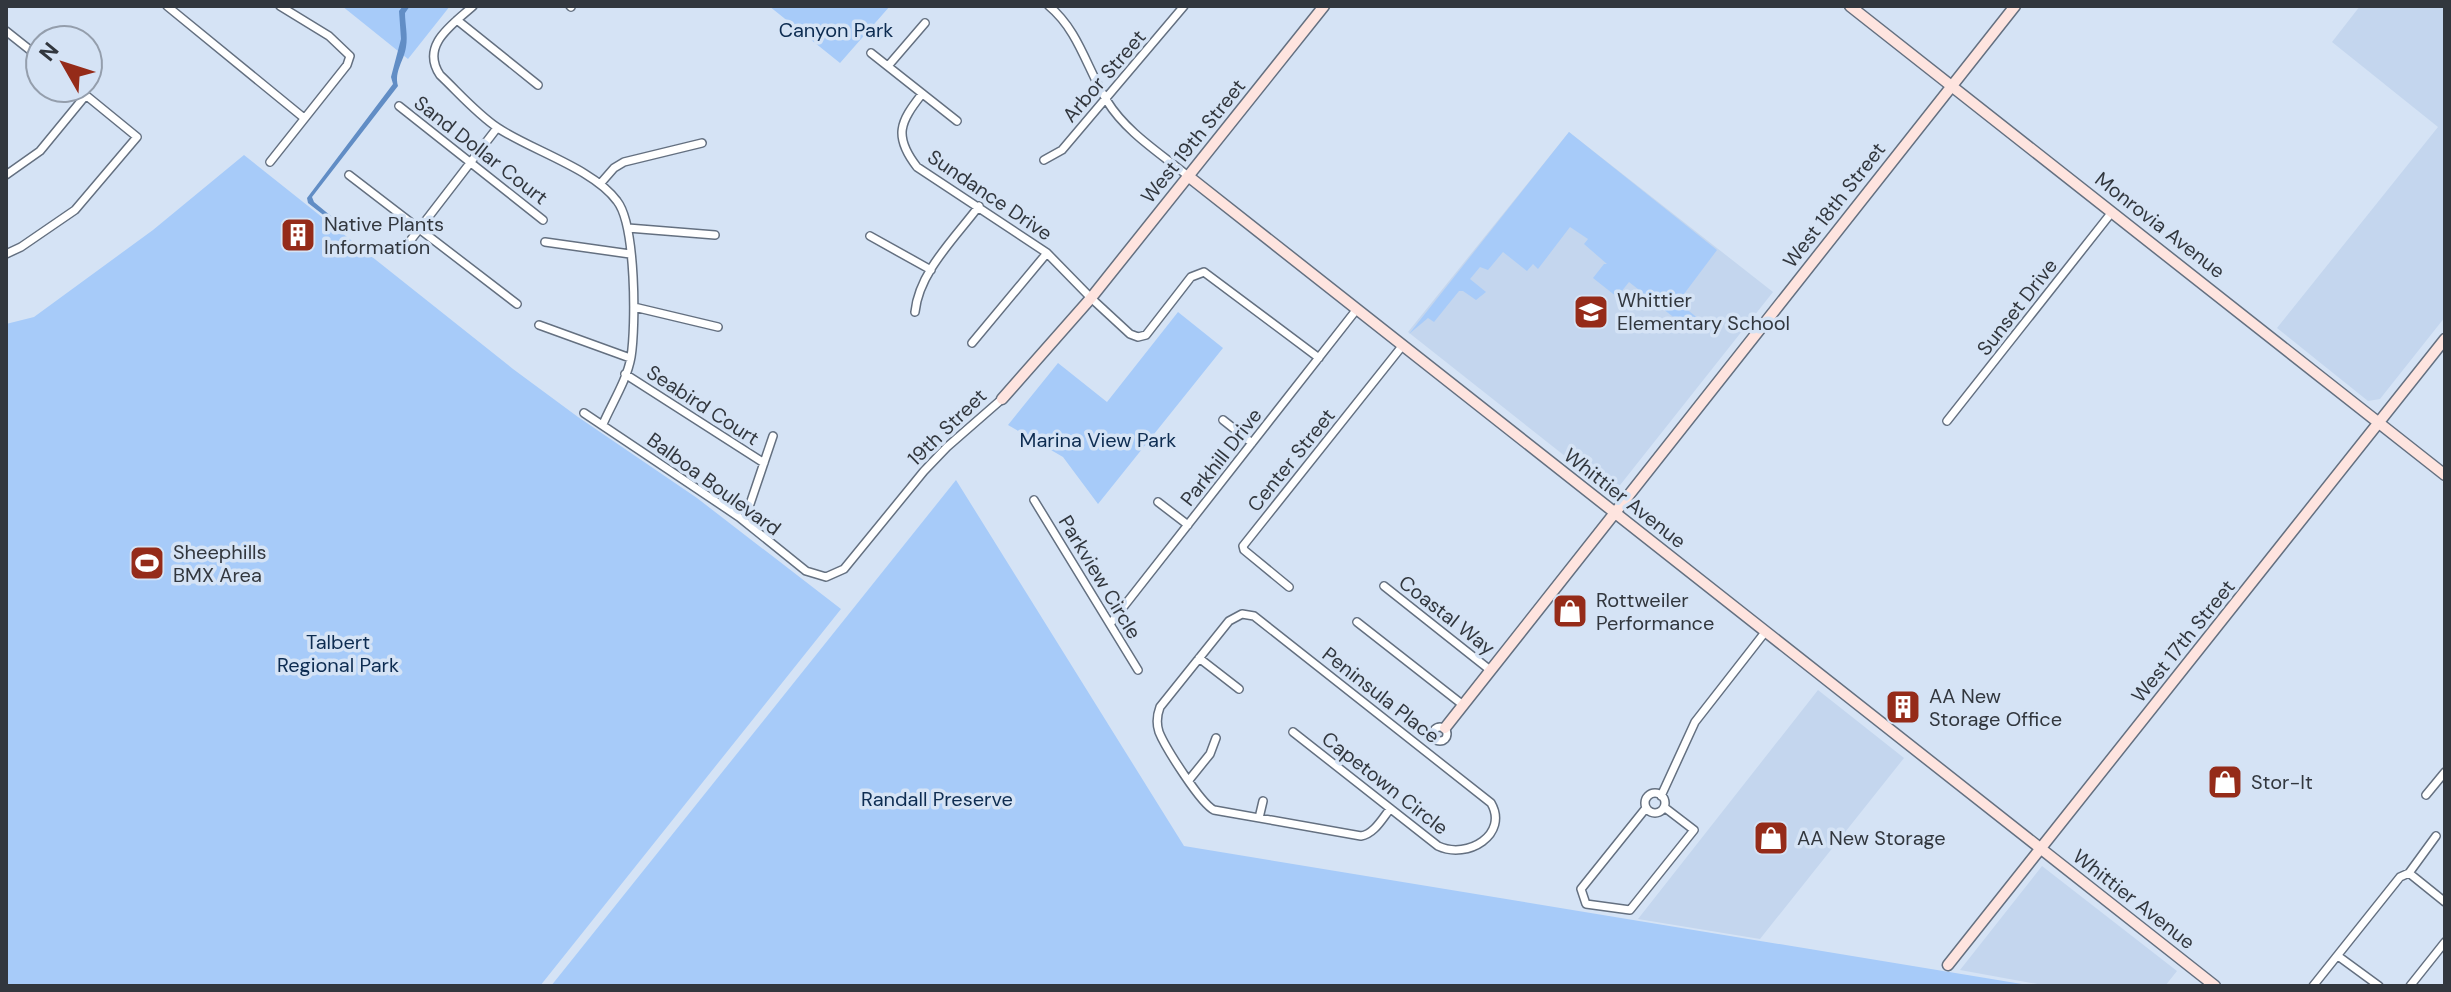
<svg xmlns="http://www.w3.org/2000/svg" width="2451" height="992" viewBox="0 0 2451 992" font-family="'DM Sans',sans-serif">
  <rect width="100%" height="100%" fill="#d5e3f5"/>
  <path fill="#c4d6ee" d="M2360,6h85v311l-65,82 -12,2 -91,-73 161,-201 -106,-85z
    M1569,132l204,160 -160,202 -205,-162z
    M1818,690l86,68 -144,181 -122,-20z
    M2042,866l135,105 -12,15h-117l-88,-16z"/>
  <path fill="#a7cbf9" d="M342,6h108l-42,53z
    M769,6h121l-50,57z
    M1569,132l148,118 -39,52 22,18 -9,11 -62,-49 -12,15 -24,-19 11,-14h3l-23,-20 4,-5 -18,-12 -32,42 -5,-5 -6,7 -24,-19 -15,18 -8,-3 -10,12 16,13 -10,8 -13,-9h-4l-25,31 -6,-4 -19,16z
    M244,155l269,214 65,48 119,81 144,111 -301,377h-534v-662l28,-7 119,-87z
    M1178,312l45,36 -125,156 -35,-47 -55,-32 50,-62 49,39z
    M956,480l228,366 850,140h-1483z"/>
  <path fill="#618dc5" d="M403,6h7l-5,7c0,11 3,22 1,34 -2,14 -12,24 -8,39l-86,111 2,5 23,19 -2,3 -27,-21 -1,-5 86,-114 -2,-7 10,-38 -2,-28z"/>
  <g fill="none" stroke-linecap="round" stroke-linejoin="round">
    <defs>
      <path id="street" d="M167,6l137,112
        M473,6c-21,19 -53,39 -33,69 18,17 37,39 58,53 33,22 96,41 119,73 19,24 19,125 14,156 -4,23 -19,46 -28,67
        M570,6l1,1
        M1049,6c30,25 38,63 58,95 19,31 53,52 81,75
        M457,20l81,65
        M6,31l34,27
        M871,53l86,68
        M888,66l37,-43
        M922,94c-22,28 -29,42 -5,73l130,86 44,45 39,36 8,3 8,-2 45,-58 13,-5 115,86
        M399,106l144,114
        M1044,160l18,-10 122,-144
        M270,162l77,-97 3,-9 -21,-20 -49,-30
        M6,175l34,-24 46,-56
        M349,175l168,129
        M600,184l14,-16 10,-6 78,-19
        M628,228l87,7
        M870,236l61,34
        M410,241l87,-113
        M545,242l85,12
        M6,254l15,-7 54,-37 62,-73 -60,-49
        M634,307l84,20
        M915,312c4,-40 40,-74 64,-106
        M539,325l91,33
        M972,343l75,-90
        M625,374l139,89
        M584,413l155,104 67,54 20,6 18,-8 80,-98 23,-24 55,-48
        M1223,420l29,23
        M1947,421l165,-209
        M1034,500l104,170
        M1158,502l30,23
        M749,507l24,-71
        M1384,586l106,84
        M1289,587l-45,-37 -1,-4 160,-201
        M1357,622l106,83
        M1110,624l247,-315
        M1199,658l40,31
        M1433 734a7 7 0 1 1 14 0a7 7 0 1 1-14 0Z
        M1293,732l145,114c30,14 71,-12 53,-43l-237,-187 -12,-2 -13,7 -69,86c-3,8 -4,16 -1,25 6,15 42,72 55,78l147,26c13,-2 21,-17 29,-27
        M1189,780l21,-26 6,-16
        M1645 803a10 10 0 1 1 20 0a10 10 0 1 1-20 0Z
        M2426,795l19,-23
        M1661,796l34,-74 71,-91
        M1646,808l-65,81 5,15 44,6 64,-80 -30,-23
        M1259,818l4,-17
        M2409,873l27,-37
        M2338,956l41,30
        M2313,986l87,-109 9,-4 36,29
        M2410,986l35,-44"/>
      <path id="secondary" d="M1850,6l595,469
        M1188,176l1027,810
        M1002,399l89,-101 233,-292
        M1445,728l570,-722
        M1948,965l497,-626"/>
    </defs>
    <use href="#street" stroke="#647080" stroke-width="10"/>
    <use href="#secondary" stroke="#647080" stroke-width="13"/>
    <use href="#street" stroke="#fff" stroke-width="7"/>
    <use href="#secondary" stroke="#fee4df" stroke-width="10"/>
  </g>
  <defs>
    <symbol id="building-square" viewBox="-11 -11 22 22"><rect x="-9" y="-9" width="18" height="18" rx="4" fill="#952b19" stroke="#d5e3f5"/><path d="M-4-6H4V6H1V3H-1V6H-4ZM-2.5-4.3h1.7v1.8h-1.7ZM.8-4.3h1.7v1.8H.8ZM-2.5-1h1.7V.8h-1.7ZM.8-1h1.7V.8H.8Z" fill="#fff"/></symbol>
    <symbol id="school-square" viewBox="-11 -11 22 22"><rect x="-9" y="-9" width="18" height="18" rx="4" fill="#952b19" stroke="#d5e3f5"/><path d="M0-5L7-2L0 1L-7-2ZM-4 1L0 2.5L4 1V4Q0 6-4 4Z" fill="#fff"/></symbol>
    <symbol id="stadium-square" viewBox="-11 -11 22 22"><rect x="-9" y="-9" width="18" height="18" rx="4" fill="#952b19" stroke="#d5e3f5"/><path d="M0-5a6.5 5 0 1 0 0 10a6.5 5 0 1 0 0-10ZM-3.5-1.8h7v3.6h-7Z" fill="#fff"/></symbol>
    <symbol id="shop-square" viewBox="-11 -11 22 22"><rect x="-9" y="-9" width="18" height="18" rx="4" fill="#952b19" stroke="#d5e3f5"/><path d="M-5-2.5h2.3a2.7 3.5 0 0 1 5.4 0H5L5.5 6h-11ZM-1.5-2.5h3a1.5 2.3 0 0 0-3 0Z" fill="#fff"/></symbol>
  </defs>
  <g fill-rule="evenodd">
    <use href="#building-square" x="278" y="215" width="40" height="40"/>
    <use href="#school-square" x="1571" y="292" width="40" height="40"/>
    <use href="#stadium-square" x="127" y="543" width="40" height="40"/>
    <use href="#shop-square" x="1550" y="591" width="40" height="40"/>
    <use href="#building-square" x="1883" y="687" width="40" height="40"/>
    <use href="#shop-square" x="2205" y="762" width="40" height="40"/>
    <use href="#shop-square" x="1751" y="818" width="40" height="40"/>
  </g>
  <g text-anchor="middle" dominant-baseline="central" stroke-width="7" stroke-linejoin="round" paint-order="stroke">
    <g font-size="20" fill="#0d2c51" stroke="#d5e3f5">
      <text x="836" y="30">Canyon Park</text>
      <text x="1098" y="440">Marina View Park</text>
      <text x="338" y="642">Talbert<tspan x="338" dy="23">Regional Park</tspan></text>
      <text x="937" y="799">Randall Preserve</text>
    </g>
    <g font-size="20" fill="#32373e" stroke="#d5e3f5">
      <text transform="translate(1104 76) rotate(-49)">Arbor Street</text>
      <text transform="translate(1193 141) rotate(-51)">West 19th Street</text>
      <text transform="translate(481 150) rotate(38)">Sand Dollar Court</text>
      <text transform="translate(990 195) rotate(34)">Sundance Drive</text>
      <text transform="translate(1834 205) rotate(-52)">West 18th Street</text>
      <text transform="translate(2160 225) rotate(38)">Monrovia Avenue</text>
      <text transform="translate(2017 307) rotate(-52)">Sunset Drive</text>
      <text transform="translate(703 405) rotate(33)">Seabird Court</text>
      <text transform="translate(947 427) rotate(-44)">19th Street</text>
      <text transform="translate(1221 457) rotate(-52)">Parkhill Drive</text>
      <text transform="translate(1291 460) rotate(-51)">Center Street</text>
      <text transform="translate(714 484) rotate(36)">Balboa Boulevard</text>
      <text transform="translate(1625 498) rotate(38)">Whittier Avenue</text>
      <text transform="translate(1100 577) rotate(59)">Parkview Circle</text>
      <text transform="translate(1447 615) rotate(38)">Coastal Way</text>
      <text transform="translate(2183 641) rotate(-51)">West 17th Street</text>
      <text transform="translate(1381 695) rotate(38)">Peninsula Place</text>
      <text transform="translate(1385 783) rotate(38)">Capetown Circle</text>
      <text transform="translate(2134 899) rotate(38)">Whittier Avenue</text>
    </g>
    <g font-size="20" fill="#32373e" stroke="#d5e3f5" text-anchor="start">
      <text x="324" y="224">Native Plants<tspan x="324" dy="23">Information</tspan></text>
      <text x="1617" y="300">Whittier<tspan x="1617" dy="23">Elementary School</tspan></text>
      <text x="173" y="552">Sheephills<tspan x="173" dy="23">BMX Area</tspan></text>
      <text x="1596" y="600">Rottweiler<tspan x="1596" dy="23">Performance</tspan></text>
      <text x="1929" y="696">AA New<tspan x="1929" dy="23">Storage Office</tspan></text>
      <text x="2251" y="782">Stor-It</text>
      <text x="1797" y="838">AA New Storage</text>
    </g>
  </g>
  <rect width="2451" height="992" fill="none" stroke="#32373e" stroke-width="16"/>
  <g transform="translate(64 64) rotate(309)"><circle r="38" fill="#d5e3f5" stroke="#949eac" stroke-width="2"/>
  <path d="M0-6L14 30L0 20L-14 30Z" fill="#952b19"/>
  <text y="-12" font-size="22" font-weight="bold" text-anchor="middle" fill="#32373e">N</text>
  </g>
</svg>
